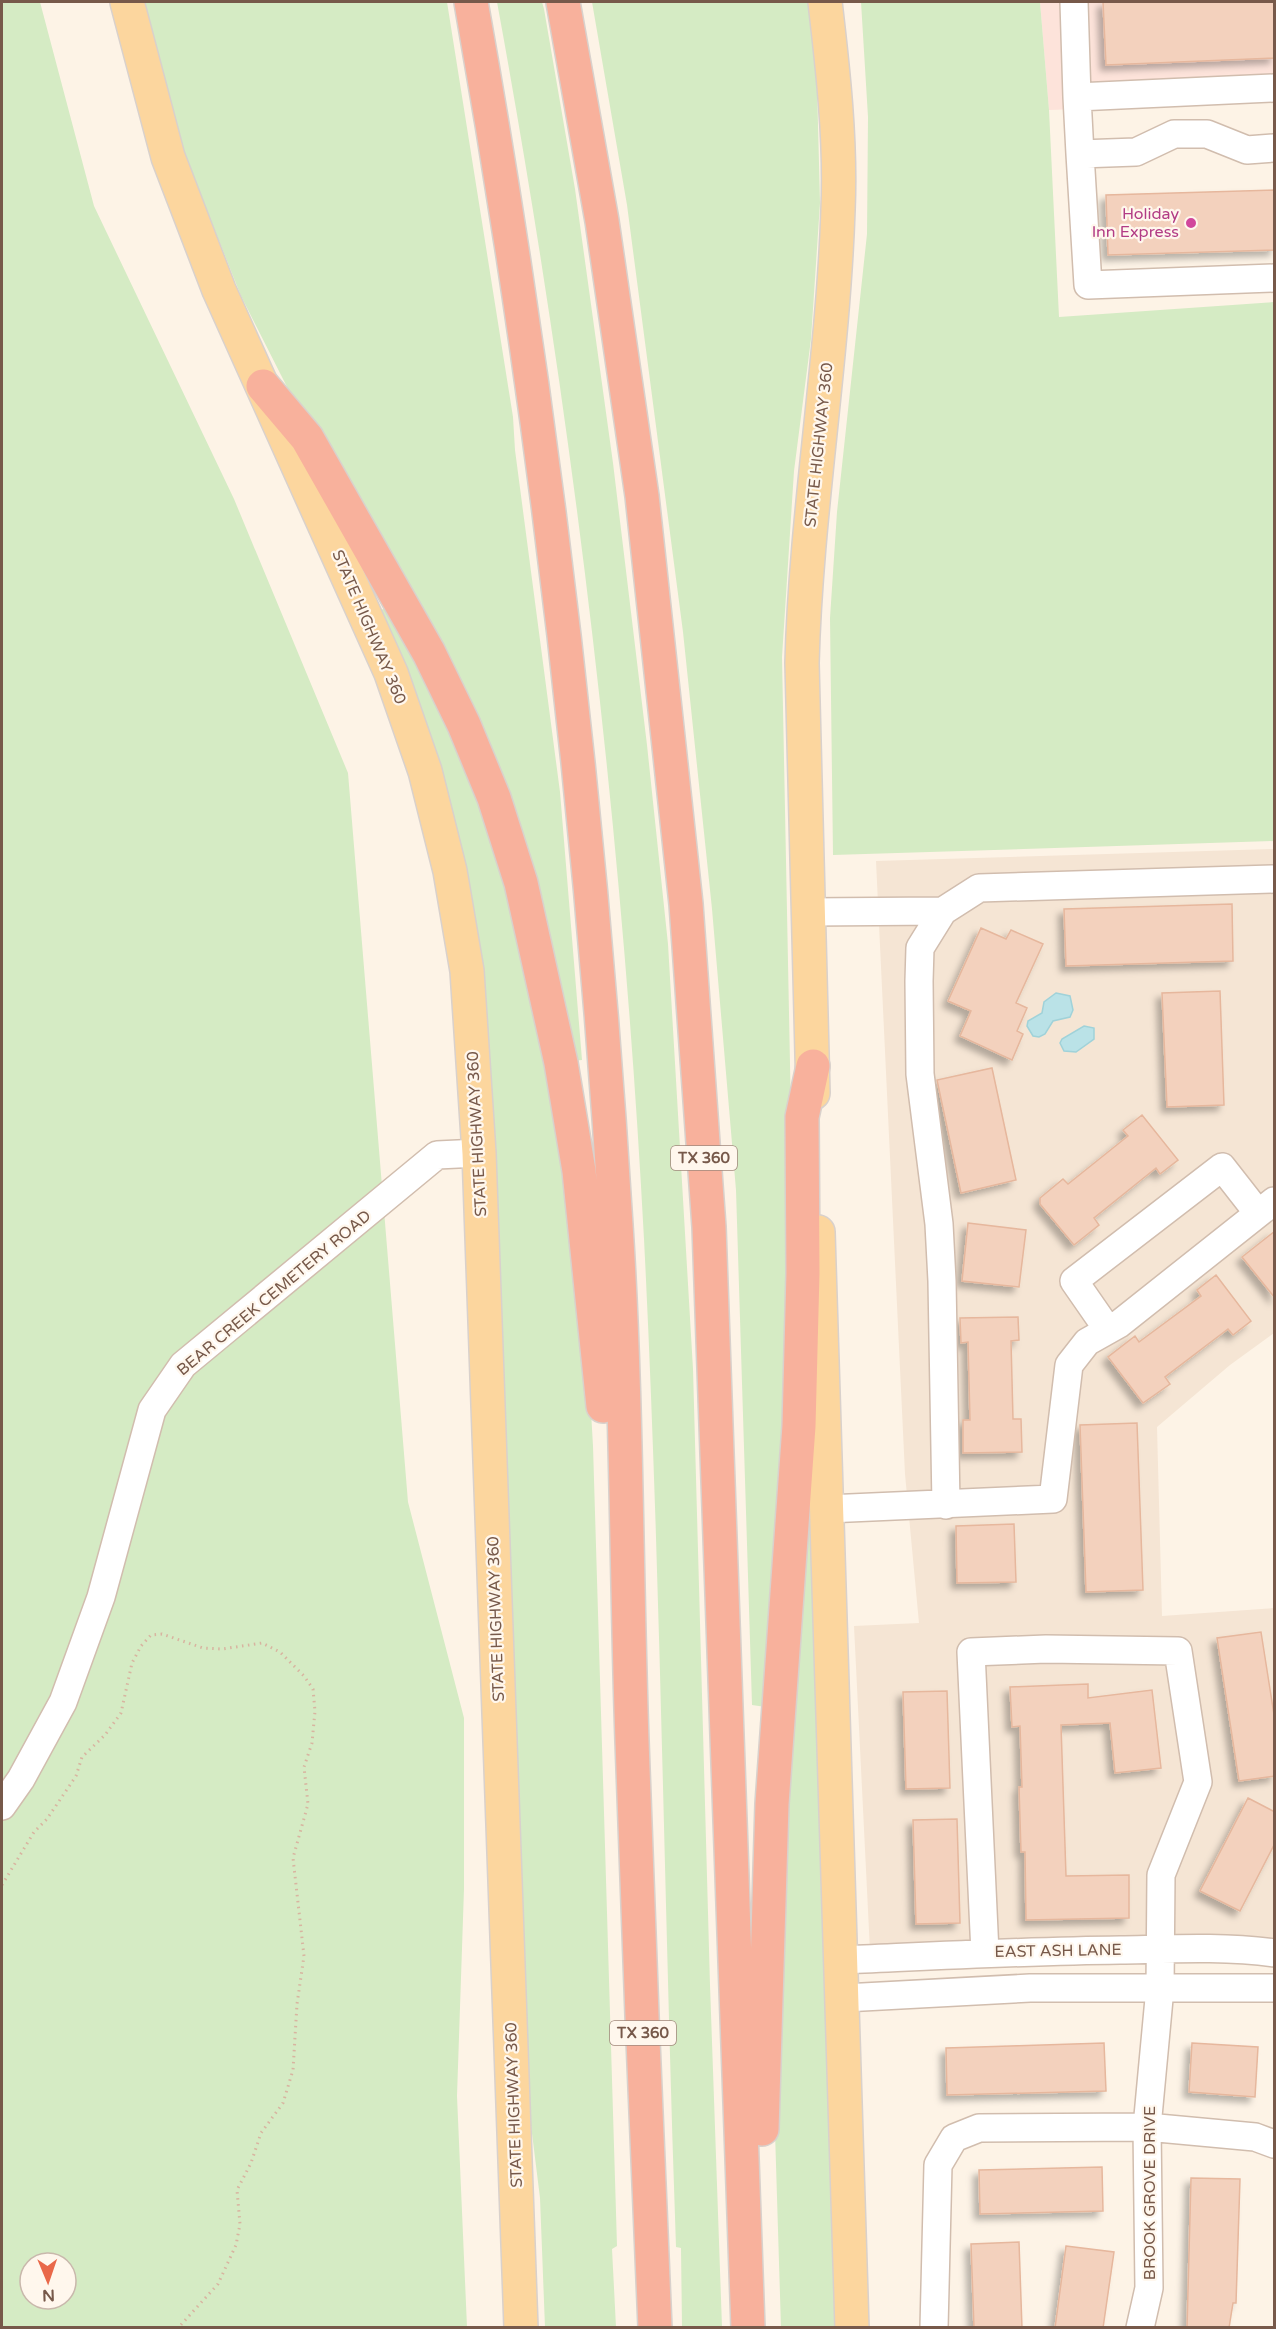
<svg xmlns="http://www.w3.org/2000/svg" width="1276" height="2329" viewBox="0 0 1276 2329" font-family="'Varela Round',sans-serif">
  <defs>
    <filter id="shadow"><feDropShadow dx="-5.5" dy="5.5" stdDeviation="3" flood-color="#0004"/></filter>
  </defs>
  <rect width="100%" height="100%" fill="#fdf3e6"/>
  <path fill="#f5e5d4" d="M1274,849v484l-44,32 -73,62 5,189 112,-8v338l-404,5 -16,-325 65,-3 -14,-149 -29,-613z"/>
  <path fill="#fde3da" d="M1040,2h234v100l-225,8z"/>
  <path fill="#d5ebc4" fill-rule="evenodd" d="M2,2h38l54,204 140,293 114,274 60,729 56,216v171l-7,207 10,231 -465,1zM30,2263h36v36h-36z
    M143,2h304l66,415 2,33 45,342 22,268 -11,1 -46,-204 -284,-561 -63,-158z
    M497,2h45l2,7 31,180 38,274 34,282 21,199 25,425 17,616 12,342h-40l-1,-79 -5,-1c-12,-336 -15,-673 -32,-1008 -22,-415 -72,-829 -147,-1237z
    M592,2h219l6,83 3,118 -9,136 -17,132 -12,186 13,661 -29,389 -14,-2 -16,-515 -24,-281 -29,-277 -56,-427z
    M861,2h179l9,108 10,207 215,-15v539l-441,14 -3,-237 7,-106 30,-278 1,-117z
    M384,609l31,54 7,-2 69,158 55,212 41,311 6,104 24,800 -5,3 4,78h-71l-5,-129 -13,-105 -44,-1074 -104,-409z
    M807,1463l9,1 24,863 -59,1 -7,-229 3,-109z"/>
  <path fill="#bae2e7" stroke="#a0d2d9" stroke-width="1.5" d="M1056,993l14,3 3,14 -3,7 -17,4 -8,13 -6,3 -6,-1 -6,-10 1,-5 14,-8 2,-11z
    M1084,1026l10,2v11l-18,13 -12,-1 -4,-8 2,-4z"/>
  <path fill="#f3d1bd" stroke="#e6b79d" stroke-width="1.5" filter="url(#shadow)" d="M1103,2h172v56l-169,7z
    M1275,190v60l-167,5 -2,-60z
    M1232,904l1,57 -167,5 -2,-57z
    M981,928l25,11 5,-9 32,14 -27,59 11,5 -10,23 6,3 -11,26 -52,-24 11,-25 -23,-10z
    M1220,991l4,114 -57,2 -5,-114z
    M992,1068l24,112 -55,13 -24,-113z
    M1142,1115l36,45 -18,14 -4,-6 -62,50 5,7 -25,20 -34,-41v-6l23,-19 5,5 60,-48 -5,-6z
    M968,1223l58,7 -7,57 -57,-6z
    M1275,1231v67l-33,-41z
    M1216,1275l35,46 -18,14 -5,-6 -63,48 5,7 -27,19 -35,-46 27,-21 4,6 62,-46 -4,-6z
    M1018,1317l1,23 -8,1 2,78h8l1,33 -59,1v-33h7l-2,-78 -7,1 -1,-25z
    M1137,1423l6,167 -57,2 -6,-167z
    M1014,1524l2,58 -59,1 -1,-57z
    M1261,1632l14,89v55l-36,5 -22,-143z
    M1088,1684v14l64,-8 9,78 -46,5 -5,-50 -49,2 5,151 63,-1v43l-103,2 -1,-68h-4l-2,-65h3l-2,-61 -8,1 -2,-40z
    M947,1691l3,97 -44,1 -3,-97z
    M1248,1798l27,14v31l-35,68 -40,-20z
    M957,1819l3,104 -44,1 -3,-104z
    M1104,2043l2,48 -159,4 -1,-47z
    M1192,2043l66,4 -3,50 -66,-5z
    M1102,2167l1,44 -123,3 -1,-44z
    M1191,2178l49,1 -4,124h-3l-4,25h-42z
    M1019,2242l3,86h-48l-3,-84z
    M1066,2246l48,6 -11,76h-48z"/>
  <g fill="none" stroke-linecap="round" stroke-linejoin="round">
    <defs>
      <path id="minor" d="M1074,2l3,95 197,-9
        M1077,97l3,57
        M1274,148l-27,2 -40,-16h-33l-38,18 -56,2 8,131 186,-7
        M943,911l-23,37 -1,33 1,93 19,150 3,57 4,224
        M809,912l134,-1 36,-23 295,-9
        M1108,1330l-34,-49 148,-114 36,46
        M827,1509l226,-10 16,-134 18,-23 32,-18 155,-123
        M2,1806l19,-27 42,-77 38,-105 51,-187 31,-45 254,-210 42,-2
        M985,1953l-14,-301 75,-3 132,2 20,131 -37,93 -1,113 -13,139 2,161 -9,40
        M841,1960c93,-4 186,-9 279,-10 51,-1 103,-4 154,3
        M844,1998l186,-10h244
        M934,2328l4,-163 16,-27 25,-10 168,-1 108,10 19,7"/>
      <path id="major" d="M127,2l41,155 51,133 172,383 34,98 25,100 17,100 12,182 42,1175
        M813,1093l-11,-430c4,-151 31,-301 36,-453 3,-69 -5,-140 -13,-208
        M818,1232l34,1096"/>
      <path id="highway" d="M471,2c72,404 120,812 145,1223 11,172 10,344 16,516 6,196 15,391 23,587
        M563,2l39,219 40,275 44,408 23,323 39,1101
        M263,386l44,52 122,215 35,72 30,73 27,85 40,180 18,108 24,235
        M762,2129l10,-325 27,-378 4,-153 -1,-156 11,-51"/>
    </defs>
    <use href="#minor" stroke="#d1bdae" stroke-width="30"/>
    <use href="#major" stroke="#d9d1cc" stroke-width="36"/>
    <use href="#highway" stroke="#d9d1cc" stroke-width="36"/>
    <path stroke="#d8b4a0" stroke-width="3" stroke-dasharray="1.5 4.5" stroke-linecap="butt" d="M2,1885l32,-53 13,-13 29,-43 6,-19 23,-22 16,-22 11,-50 9,-17 10,-11 11,-1 41,14 19,1 40,-6 18,9 24,24 9,13 2,22 -3,32 -8,24 4,37 -15,54 11,98 -7,48 -4,66 -10,33 -22,30 -10,30 -14,27 3,34 -4,21 -18,39 -40,44"/>
    <use href="#minor" stroke="#fff" stroke-width="27"/>
    <use href="#major" stroke="#fcd69e" stroke-width="33"/>
    <use href="#highway" stroke="#f8b19c" stroke-width="33"/>
  </g>
  <circle fill="#d1479c" stroke="#fff7ed" stroke-width="2" cx="1191" cy="223" r="6"/>
  <g text-anchor="middle" dominant-baseline="central" stroke-width="4.5" stroke-linejoin="round" paint-order="stroke">
    <g fill="#fff7ed" stroke="#a0887b" stroke-width="1.5">
      <rect x="671" y="1146" width="66" height="24" rx="4.5"/>
      <rect x="610" y="2021" width="66" height="24" rx="4.5"/>
    </g>
    <g font-size="15" font-weight="bold" fill="#77594a">
      <text x="704" y="1158">TX 360</text>
      <text x="643" y="2033">TX 360</text>
    </g>
    <g font-size="16" fill="#b23c85" stroke="#fff7ed" text-anchor="end">
      <text x="1179" y="214">Holiday<tspan x="1179" dy="18">Inn Express</tspan></text>
    </g>
    <g font-size="16" fill="#77594a" stroke="#fff7ed">
      <text transform="translate(819 445) rotate(-84)">STATE HIGHWAY 360</text>
      <text transform="translate(369 627) rotate(67)">STATE HIGHWAY 360</text>
      <text transform="translate(477 1134) rotate(-93)">STATE HIGHWAY 360</text>
      <text transform="translate(274 1293) rotate(-40)">BEAR CREEK CEMETERY ROAD</text>
      <text transform="translate(496 1619) rotate(-92)">STATE HIGHWAY 360</text>
      <text transform="translate(1058 1951) rotate(-1)">EAST ASH LANE</text>
      <text transform="translate(514 2105) rotate(-92)">STATE HIGHWAY 360</text>
      <text transform="translate(1150 2193) rotate(-90)">BROOK GROVE DRIVE</text>
    </g>
  </g>
  <rect width="1276" height="2329" fill="none" stroke="#77594a" stroke-width="6"/>
  <g transform="translate(48 2281) rotate(178)"><circle r="28" fill="#fff7ed" stroke="#c9b8ac" stroke-width="1.5"/>
  <path d="M0-4.5L10 22L0 15L-10 22Z" fill="#e96849"/>
  <text y="-9" font-size="16" font-weight="bold" text-anchor="middle" fill="#77594a">N</text>
  </g>
</svg>
